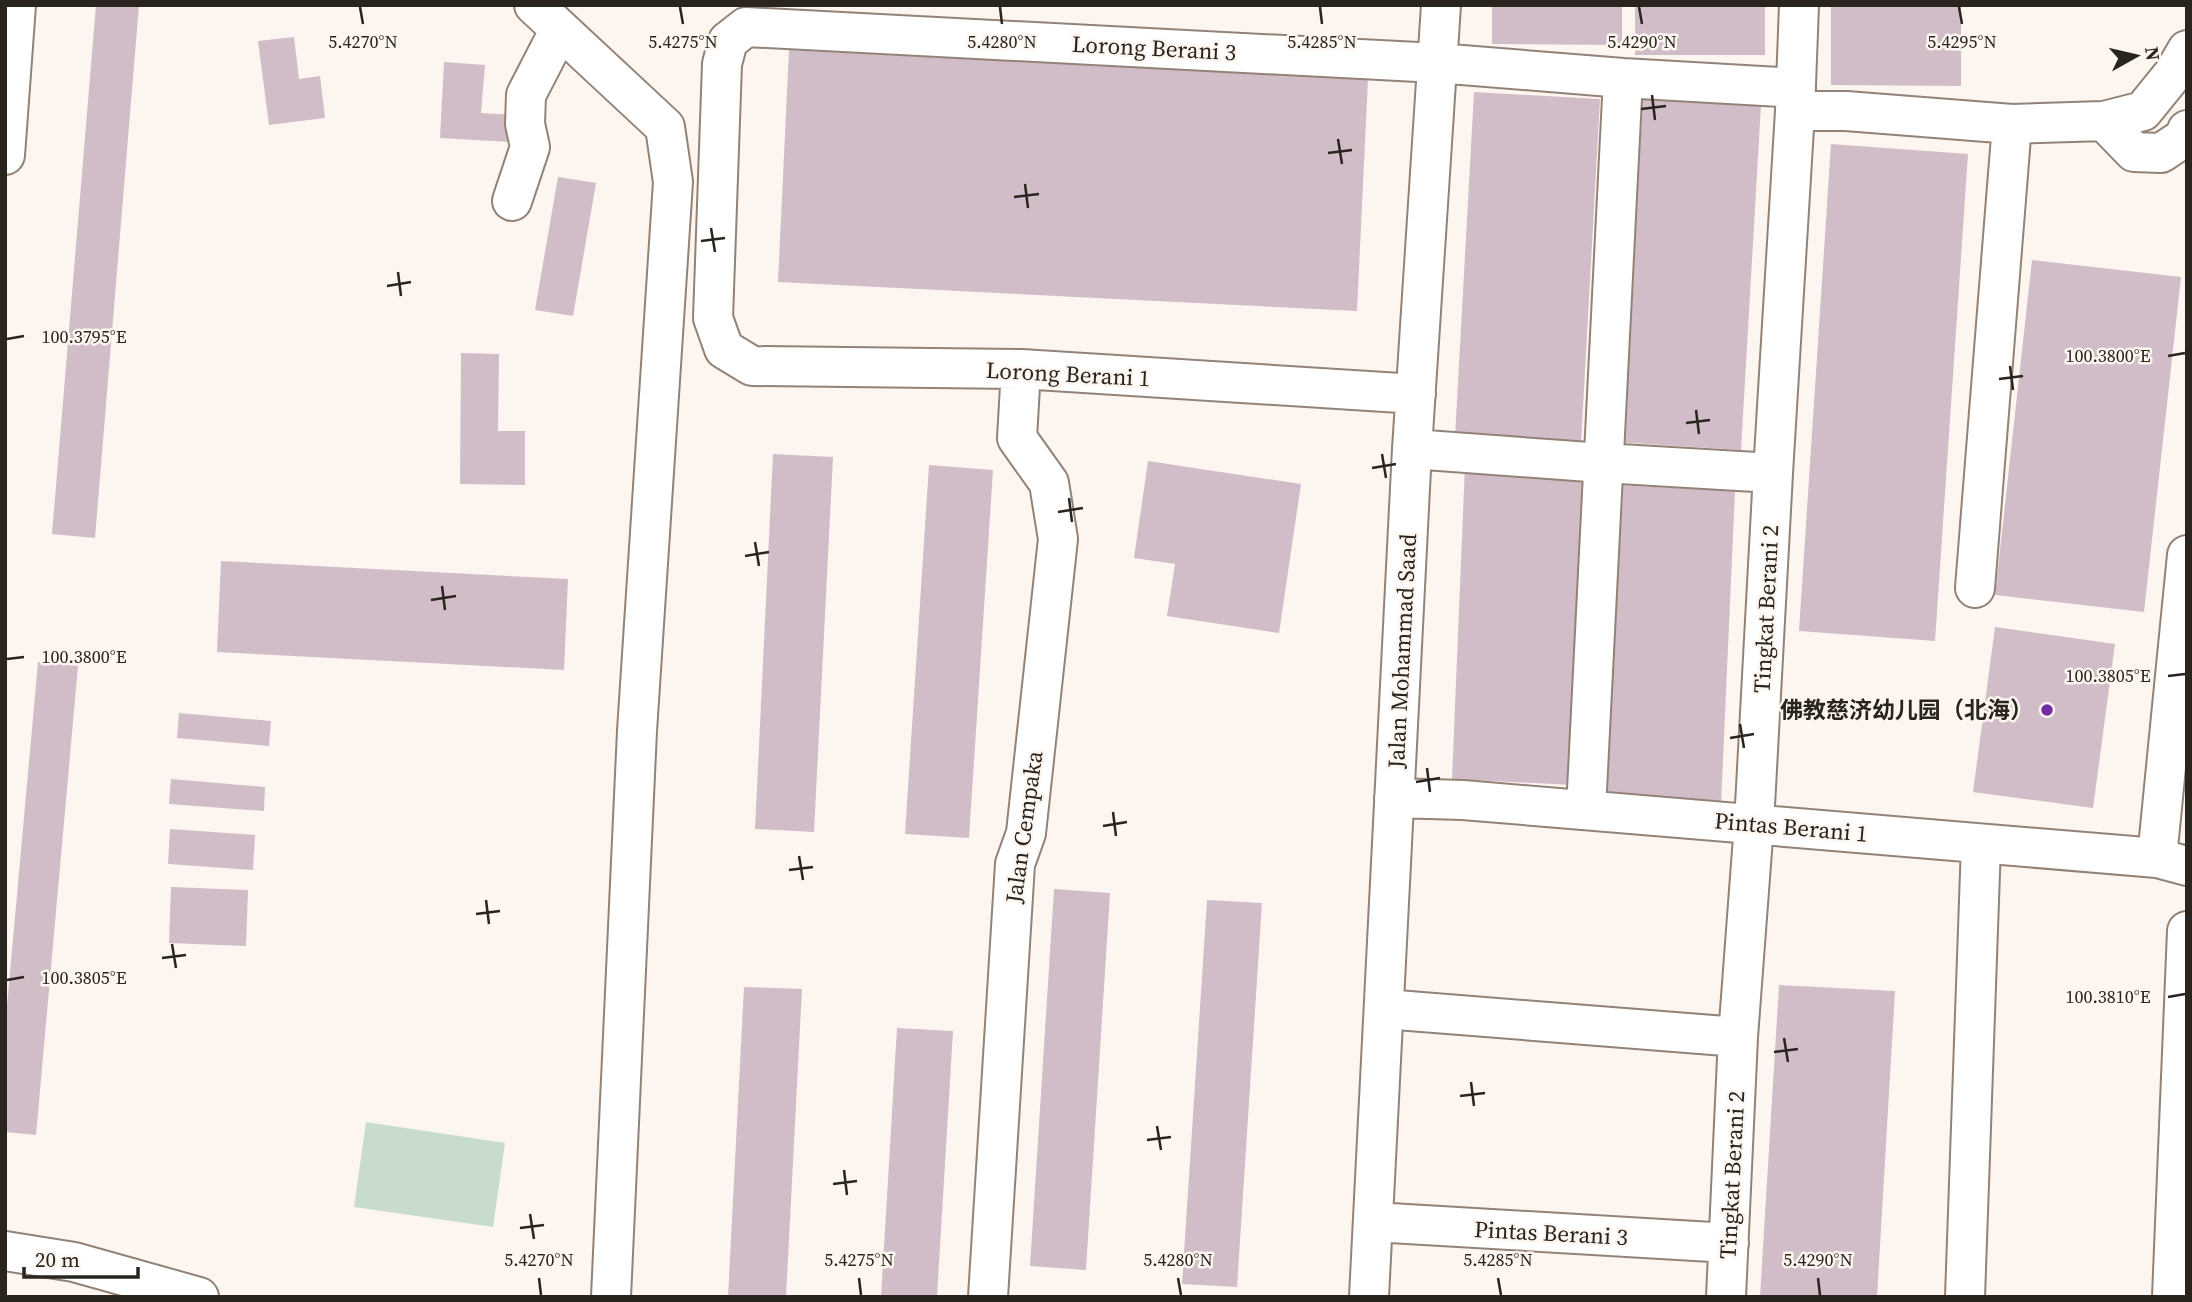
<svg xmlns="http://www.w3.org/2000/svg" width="2192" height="1302" viewBox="0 0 2192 1302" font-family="'Source Serif 4','Noto Sans SC',serif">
  <rect width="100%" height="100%" fill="#fdf6f0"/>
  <path fill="#c7dccb" d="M366,1122l139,21 -12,84 -139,-20z"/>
  <path fill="#d1bdc8" d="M96,5h43l-44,533 -43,-4z
    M1492,5h130v40l-130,-1z
    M1635,5h130v50h-130z
    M1831,5h130v81l-130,-1z
    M294,37l5,42 21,-3 5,42 -56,7 -11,-84z
    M789,50l579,29 -11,232 -579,-29z
    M444,62l41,3 -4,48 32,2 -2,27 -71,-4z
    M1474,92l126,7 -19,345 -126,-7z
    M1635,97l126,8 -20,345 -125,-8z
    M1831,144l137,10 -33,487 -136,-10z
    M558,177l38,6 -23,133 -38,-6z
    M2032,260l149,17 -37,335 -149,-17z
    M461,353l38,1 -1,77h27v54l-65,-1z
    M773,454l60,3 -19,375 -59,-3z
    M1148,461l153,23 -22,149 -112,-17 8,-52 -41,-6z
    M929,465l64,5 -24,368 -64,-4z
    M1465,465l121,5 -14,315 -120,-6z
    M1615,485l120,6 -14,314 -120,-6z
    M221,561l347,18 -4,91 -347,-18z
    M1995,627l120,17 -22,164 -120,-16z
    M38,662l40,4 -42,469 -31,-3v-104z
    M179,713l92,8 -2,25 -92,-8z
    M171,779l94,8 -1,24 -95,-7z
    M170,829l85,6 -2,35 -85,-6z
    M171,887l77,3 -2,56 -77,-3z
    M1054,889l56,4 -24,377 -56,-4z
    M1207,900l55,3 -25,384 -55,-3z
    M1779,985l116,6 -18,306h-117z
    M744,987l58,2 -16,308h-58z
    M897,1028l56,3 -16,266h-56z"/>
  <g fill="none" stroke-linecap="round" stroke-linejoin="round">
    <defs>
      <path id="minor" d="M534,5l131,122 8,55 -36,549 -26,566
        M746,27l691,36 186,15 173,10
        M746,27l-18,14 -6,23 -9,254 11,31 28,17 269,3 395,25
        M1795,111h51l166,13 92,-3 39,-10 30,-37 14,-24
        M2104,121l30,31 27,1 24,-16 2,-7
        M5,155l11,-150
        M512,201l18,-54 -5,-23 1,-29 33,-64
        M1412,449l191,14 170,10
        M1975,588l37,-464
        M1394,798l69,2 694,58 30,8
        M1586,810l37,-732
        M2157,858l30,-303
        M1384,1009l354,28
        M1373,1222l356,21
        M5,1251l69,11 125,35
        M988,1297l27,-433 11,-31 32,-294 -9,-56 -32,-45 4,-69
        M1369,1297l43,-848 29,-444
        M1726,1297l12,-260 16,-213 19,-351 22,-362 4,-106
        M1965,1297l16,-453
        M2172,1297l15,-366"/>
    </defs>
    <use href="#minor" stroke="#938276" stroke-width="42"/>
    <use href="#minor" stroke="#fff" stroke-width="38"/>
  </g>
  <path fill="none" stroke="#2a241f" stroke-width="2.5" d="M360,7l3,17M680,7l3,17M1000,7l2,17M1320,7l2,17M1639,7l3,17M1959,7l3,17M1652,95l3,25M1641,109l25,-3M1338,139l4,25M1328,153l24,-3M1025,184l3,24M1014,197l25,-3M711,228l4,24M701,241l24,-3M398,272l3,24M387,286l24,-4M7,339l17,-3M2168,356l17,-3M2010,366l3,24M1999,379l24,-3M1696,410l3,24M1686,423l24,-3M1382,454l4,24M1372,468l24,-4M1069,498l3,24M1058,512l25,-4M755,542l4,24M745,556l24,-4M442,586l3,24M431,600l25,-4M7,659l17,-2M2168,676l17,-2M1740,724l4,24M1730,738l24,-4M1427,768l3,24M1416,782l24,-4M1113,812l3,24M1103,826l24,-4M799,856l4,24M789,870l24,-3M486,900l3,24M476,914l24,-3M172,944l4,24M162,958l24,-3M7,980l17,-3M2168,997l17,-3M1784,1038l4,24M1774,1052l24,-3M1471,1082l3,24M1460,1096l25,-3M1157,1126l4,24M1147,1140l24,-3M844,1170l3,25M833,1184l24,-3M530,1214l4,25M520,1228l24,-3M539,1278l2,17M859,1278l2,17M1178,1278l3,17M1498,1278l3,17M1818,1278l2,17"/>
  <circle fill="#722da1" stroke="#fdf6f0" stroke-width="2.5" cx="2047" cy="710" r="7"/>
  <g text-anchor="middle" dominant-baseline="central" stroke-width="5" stroke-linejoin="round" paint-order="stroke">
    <g font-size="23" fill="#2a241f" stroke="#fdf6f0">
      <text transform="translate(1154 48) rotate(3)">Lorong Berani 3</text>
      <text transform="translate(1068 374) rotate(3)">Lorong Berani 1</text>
      <text transform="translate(1766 609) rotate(-87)">Tingkat Berani 2</text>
      <text transform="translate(1402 651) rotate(-87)">Jalan Mohammad Saad</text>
      <text transform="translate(1024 827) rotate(-82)">Jalan Cempaka</text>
      <text transform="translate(1791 827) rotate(5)">Pintas Berani 1</text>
      <text transform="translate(1732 1175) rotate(-87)">Tingkat Berani 2</text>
      <text transform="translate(1551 1233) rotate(3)">Pintas Berani 3</text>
    </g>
    <g font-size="23" font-weight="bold" fill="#2a241f" stroke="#fdf6f0" text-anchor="end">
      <text x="2033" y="710">佛教慈济幼儿园（北海）</text>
    </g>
  </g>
  <g font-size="18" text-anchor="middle" fill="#2a241f" stroke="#fdf6f0" stroke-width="5" stroke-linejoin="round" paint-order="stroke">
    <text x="363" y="48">5.4270°N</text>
    <text x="683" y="48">5.4275°N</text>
    <text x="1002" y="48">5.4280°N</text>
    <text x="1322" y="48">5.4285°N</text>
    <text x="1642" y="48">5.4290°N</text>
    <text x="1962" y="48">5.4295°N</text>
    <text x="84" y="343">100.3795°E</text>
    <text x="2108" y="362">100.3800°E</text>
    <text x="84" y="663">100.3800°E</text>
    <text x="2108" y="682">100.3805°E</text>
    <text x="84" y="984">100.3805°E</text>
    <text x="2108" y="1003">100.3810°E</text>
    <text x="539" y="1266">5.4270°N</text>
    <text x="859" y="1266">5.4275°N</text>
    <text x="1178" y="1266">5.4280°N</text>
    <text x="1498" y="1266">5.4285°N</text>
    <text x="1818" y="1266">5.4290°N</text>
  </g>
  <rect width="2192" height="1302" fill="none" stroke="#2a241f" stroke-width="14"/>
  <g transform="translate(2136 56) rotate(82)" stroke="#fdf6f0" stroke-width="5" paint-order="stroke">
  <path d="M0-5L12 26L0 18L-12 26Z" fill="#2a241f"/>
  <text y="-10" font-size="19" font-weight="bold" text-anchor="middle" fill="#2a241f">N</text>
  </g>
  <path d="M24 1267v10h114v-10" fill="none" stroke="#2a241f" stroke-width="3.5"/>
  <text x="35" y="1267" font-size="21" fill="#2a241f" stroke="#fdf6f0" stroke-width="5" paint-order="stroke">20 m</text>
</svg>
